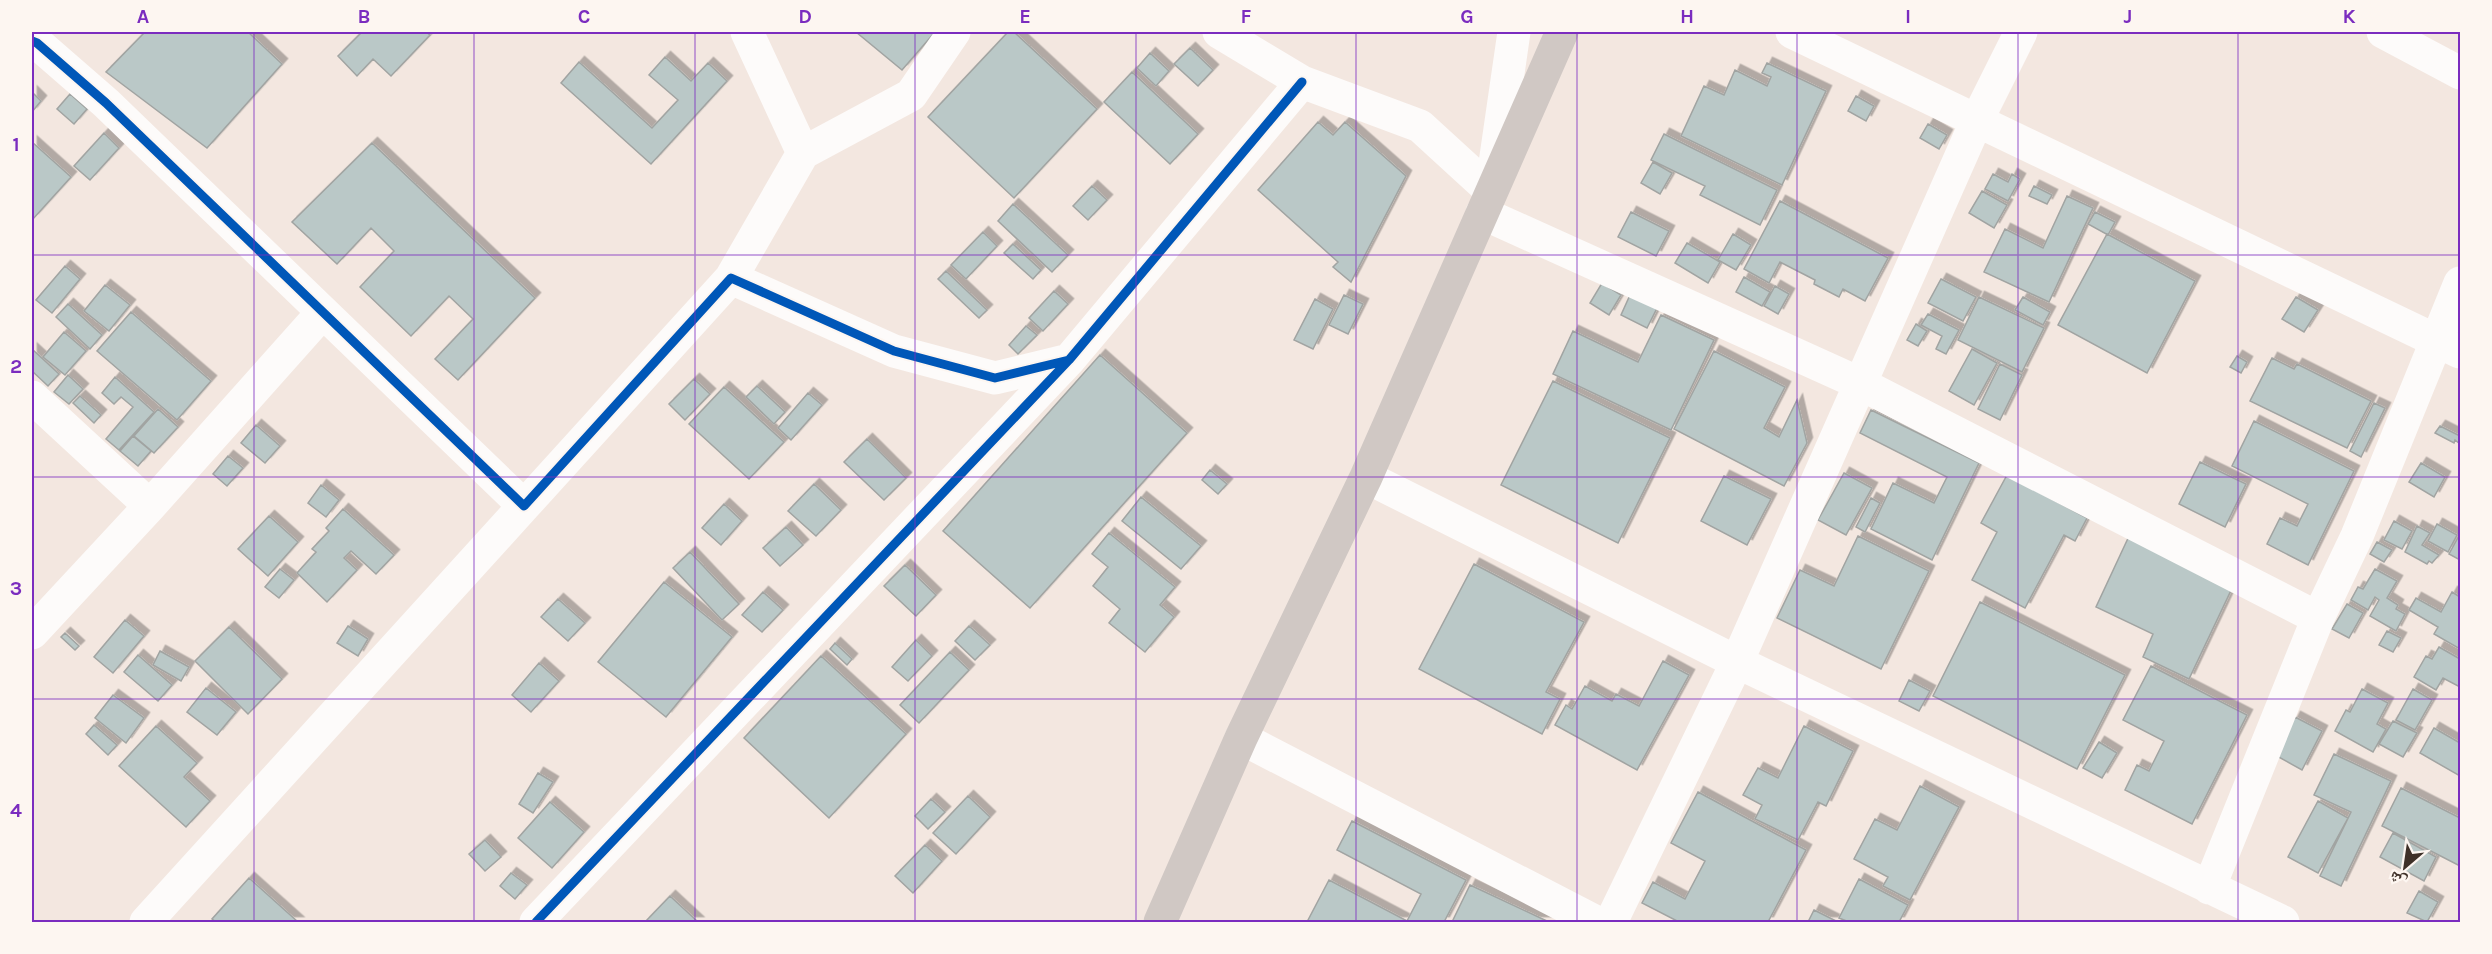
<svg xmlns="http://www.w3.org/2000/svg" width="2492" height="954" viewBox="0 0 2492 954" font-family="Karla,'Noto Naskh Arabic',sans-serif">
  <defs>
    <filter id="shadow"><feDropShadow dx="5.5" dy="-5.5" stdDeviation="0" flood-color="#0004"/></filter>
  </defs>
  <rect width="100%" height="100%" fill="#f3e7e0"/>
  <path fill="#bac8c7" stroke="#a1a4a2" stroke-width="1.5" filter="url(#shadow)" d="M145,32h103l34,32 -75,84 -101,-76z
    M362,32h64l4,3 -39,41 -18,-17 -16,17 -19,-20z
    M856,32h79l-33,38z
    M1008,32h6l83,77 -83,89 -86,-81z
    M1190,48l23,22 -15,16 -24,-22z
    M1150,53l19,18 -13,15 -19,-18z
    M665,57l26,24 17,-18 19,18 -76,83 -90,-81 18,-21 73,66 26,-28 -29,-25z
    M1767,63l59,28 -44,94 -101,-49 23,-50 20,9 11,-25 32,16 4,-9 -9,-4z
    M1132,72l66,62 -28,30 -66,-62z
    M32,92l9,9 -9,11z
    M70,94l17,15 -13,15 -17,-15z
    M1856,96l18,10 -8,15 -18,-10z
    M1318,122l15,13 12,-13 61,54 -55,106 -18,-15 5,-5 -80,-72z
    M1928,124l19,11 -8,14 -19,-11z
    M104,133l15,15 -29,32 -16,-14z
    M1664,134l113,56 -17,35 -60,-30 5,-9 -54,-26z
    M32,142l39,35 -38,42 -1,-1z
    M372,143l163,155 -77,82 -23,-21 38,-40 -24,-23 -38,40 -51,-49 34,-36 -23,-23 -34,36 -45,-42z
    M1653,162l19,11 -12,21 -19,-11z
    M1993,174l15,8 4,-8 8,5 -12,22 -23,-12z
    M1092,186l15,14 -19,20 -15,-14z
    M2034,186l18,9 -5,9 -18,-8z
    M1982,191l25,14 -13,23 -25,-15z
    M2067,196l26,12 -44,94 -65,-30 21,-43 38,19z
    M1780,201l108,57 -23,43 -22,-12 -4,8 -25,-13 1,-4 -35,-18 -11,21 -25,-14z
    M1013,204l55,51 -16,17 -54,-51z
    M1631,212l38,19 -13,25 -38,-19z
    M2095,212l20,10 -7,13 -20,-11z
    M983,232l14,14 -31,33 -15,-14z
    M1733,234l18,11 -15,25 -18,-10z
    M2107,234l88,47 -48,92 -89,-48z
    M1687,243l33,19 -12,21 -33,-20z
    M1013,244l28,26 -8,9 -29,-26z
    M65,266l15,13 -28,34 -16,-13z
    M946,271l41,39 -8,8 -41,-39z
    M1744,277l26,15 -8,14 -26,-14z
    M1941,279l35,18 -13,24 -35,-18z
    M1602,283l19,12 -12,20 -19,-12z
    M105,285l25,20 -21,26 -25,-20z
    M1775,286l14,8 -11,20 -14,-8z
    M1054,291l14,13 -25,27 -14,-13z
    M1344,295l19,9 -15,30 -19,-9z
    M1630,295l27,13 -10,20 -26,-13z
    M1979,297l65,31 -22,44 -64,-32z
    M2023,297l27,15 -7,13 -28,-15z
    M2296,297l22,13 -14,22 -22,-13z
    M1315,299l18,10 -20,40 -19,-9z
    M68,304l34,31 -12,14 -34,-32z
    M131,312l80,69 -34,39 -80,-69z
    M1928,314l31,16 -13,24 -10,-5 6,-13 -21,-11z
    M1661,315l53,25 -43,90 -118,-56 20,-43 65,31z
    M1916,324l11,7 -9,15 -11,-6z
    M1026,326l11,9 -19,19 -9,-9z
    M64,332l22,19 -21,24 -22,-18z
    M32,349l27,25 -11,12 -16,-15z
    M1972,349l25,14 -23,42 -25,-14z
    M1714,351l71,36 -21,41 15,9 18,-37 10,43 -23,43 -110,-57z
    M1100,355l87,78 -157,175 -87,-77z
    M2237,356l10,6 -6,11 -11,-6z
    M2272,358l22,11 3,-5 74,37 -24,47 -97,-47z
    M2000,364l22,11 -22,45 -22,-11z
    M68,375l15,14 -14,15 -15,-12z
    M115,377l39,35 -35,38 -13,-11 27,-32 -12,-10 -7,7 -12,-11z
    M694,379l16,15 -25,26 -16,-16z
    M1553,381l117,57 -52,105 -117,-58z
    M757,386l28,26 -11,12 -28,-27z
    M724,387l60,55 -35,37 -60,-55z
    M808,393l14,12 -31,35 -13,-12z
    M80,396l21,19 -7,8 -21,-20z
    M2374,403l11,5 -24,49 -11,-6z
    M158,409l20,18 -24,26 -20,-17z
    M1871,410l108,53 -47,97 -61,-31 22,-46 41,20 13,-26 -87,-44z
    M2254,421l100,50 -46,94 -41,-21 13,-26 17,8 11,-22 -76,-38z
    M256,425l24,21 -15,17 -24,-20z
    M2440,426l20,10v8l-5,-4 -1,3 -19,-10z
    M133,436l18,15 -13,15 -18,-15z
    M867,439l39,39 -22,22 -40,-38z
    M228,456l15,12 -16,18 -14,-12z
    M2200,462l46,22 -21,43 -46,-23z
    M2421,463l24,14 -11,20 -25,-15z
    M1210,470l17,14 -9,10 -16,-14z
    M1844,473l28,15 -26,47 -28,-15z
    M2007,475l80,43 -12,23 -11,-6 -39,73 -53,-28 25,-48 -16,-9z
    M1724,476l47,23 -24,46 -46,-24z
    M814,484l27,26 -25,26 -28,-25z
    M321,485l18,15 -13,17 -18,-14z
    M1141,497l60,49 -20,23 -59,-48z
    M1871,498l9,5 -15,29 -9,-5z
    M724,504l18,17 -21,24 -19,-17z
    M343,509l51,46 -18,19 -25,-23 -7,7 13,12 -30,32 -30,-29 19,-21 -4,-3 17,-18 -3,-3z
    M269,516l29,26 -30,34 -30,-27z
    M2394,521l18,10 -10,18 -18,-9z
    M2437,524l20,11 -9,17 -20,-11z
    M2417,526l13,7 -8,12 17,10 -7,8 -3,-2 -2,3 -22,-12z
    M786,527l17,18 -23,21 -17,-18z
    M1109,533l66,54 -15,18 14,12 -29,35 -36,-29 11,-14 -27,-23 15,-19 -16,-13z
    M2130,534l104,50 -45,95 -46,-22 10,-23 -57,-27z
    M2460,534v26l-11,-6z
    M1858,536l71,35 -48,98 -104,-51 23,-48 34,16z
    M2377,542l15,8 -8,12 -14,-8z
    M690,552l49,52 -17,16 -49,-52z
    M1474,564l110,58 -38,70 14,7 -18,35 -123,-65z
    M905,565l31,30 -20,21 -32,-30z
    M280,569l14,11 -15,18 -14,-11z
    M2375,569l22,12 -10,17 11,7 -2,4 9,5 -9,17 -26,-15 9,-16 -4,-3 -7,13 -17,-10 7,-13 5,2z
    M664,582l68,55 -66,80 -68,-55z
    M763,592l20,18 -21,22 -20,-17z
    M2452,592l8,5v52l-26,-15 4,-7 -29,-17 7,-12 25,14z
    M558,599l27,24 -17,18 -27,-24z
    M1980,602l145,73 -48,94 -144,-73z
    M2347,604l16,9 -14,25 -17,-9z
    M125,620l19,16 -31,37 -19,-16z
    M348,626l20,13 -10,17 -21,-13z
    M969,626l21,19 -15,15 -20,-19z
    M229,627l53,52 -34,35 -53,-53z
    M2387,631l14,7 -8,14 -14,-7z
    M65,633l14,13 -4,4 -14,-13z
    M916,640l16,16 -24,25 -16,-14z
    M835,643l17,16 -5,6 -17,-16z
    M2439,647l21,12v28l-17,-9 -7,12 -22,-13 12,-21 6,3z
    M160,651l29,16 -8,14 -28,-16z
    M950,652l19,18 -50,53 -19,-18z
    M138,655l34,30 -14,16 -34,-29z
    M821,656l85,78 -77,84 -85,-80z
    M1663,661l26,14 -52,95 -82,-45 11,-20 6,4 13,-23 27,15 4,-7 23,12z
    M539,663l20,18 -28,31 -19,-17z
    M2151,666l96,49 -55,109 -67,-34 12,-25 12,6 15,-30 -41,-21z
    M1909,680l21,11 -11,20 -20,-10z
    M206,688l30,24 -19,23 -30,-23z
    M2362,689l26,14 -11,21 9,5 -13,23 -38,-21 11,-21 4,2z
    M2413,689l19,11 -17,30 -19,-10z
    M113,695l31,23 -18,25 -31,-25z
    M2295,717l27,14 -20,39 -27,-15z
    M2393,721l24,12 -14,24 -24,-13z
    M94,725l23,20 -9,10 -22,-21z
    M156,726l41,37 -13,14 26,24 -24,26 -67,-61z
    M1804,726l49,25 -27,55 -8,-4 -20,38 -43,-21 7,-14 -19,-10 15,-27 20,10z
    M2434,728l26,15v33l-40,-23z
    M2099,742l18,11 -15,25 -19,-10z
    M2334,754l57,27 -50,105 -21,-10 31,-64 -37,-17z
    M538,773l15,9 -20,31 -14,-9z
    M1920,786l39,21 -49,93 -27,-14 5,-9 -34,-18 21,-40 22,11z
    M2401,788l59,30v48l-78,-40z
    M1698,792l108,58 -38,72h-89l-37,-19 11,-21 32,17 20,-38 -34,-18z
    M968,796l22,21 -34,37 -23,-21z
    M931,799l14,13 -17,17 -13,-13z
    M2318,801l30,17 -30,55 -30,-16z
    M550,802l34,30 -32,36 -34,-30z
    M1352,821l114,59 -22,42h-137l22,-42 78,41 14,-27 -84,-44z
    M2393,833l43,24 -12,24 -44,-24z
    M485,840l16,17 -16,14 -16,-17z
    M925,845l17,16 -29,32 -18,-17z
    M511,873l16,12 -12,14 -15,-13z
    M249,878l49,44h-82l-4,-3z
    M1859,879l49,26 -9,17h-50l-10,-4z
    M1470,885l79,37h-97z
    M2419,891l19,11 -11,20 -20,-9z
    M670,896l28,26h-53z
    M1814,910l24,12h-30z"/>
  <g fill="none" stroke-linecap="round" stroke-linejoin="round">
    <path stroke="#fdfbfa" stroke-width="33" d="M1219,32l83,50 118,44 71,65 23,-159
      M1792,32l668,320
      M2383,32l77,41
      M32,41l5,2 69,60 418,403 207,-228 163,73 101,27 74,-18
      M803,153l108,-58 43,-63
      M1482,213l377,170 459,235
      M731,278l72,-125 -56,-121
      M32,397l118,109
      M1366,477l371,185 546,260
      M32,633l118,-127 173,-194
      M1241,738l355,184
      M2209,888l109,-270 39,-82 103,-253
      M146,922l378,-416
      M536,922l533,-562 233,-278
      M1611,922l126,-260 240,-542 44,-88"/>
    <path stroke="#d0c8c4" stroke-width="33" d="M1160,922l81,-184 125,-261 196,-445"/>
    <defs>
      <path id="cycleway" d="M32,41l5,2 69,60 418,403 207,-228 163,73 101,27 74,-18
        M536,922l533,-562 233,-278"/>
    </defs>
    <use href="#cycleway" stroke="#fdf6f1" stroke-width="13"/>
    <use href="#cycleway" stroke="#0057b8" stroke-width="9"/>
  </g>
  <path fill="none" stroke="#7b2cbf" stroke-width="1.5" stroke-opacity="0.55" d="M254,32v890M474,32v890M695,32v890M915,32v890M1136,32v890M1356,32v890M1577,32v890M1797,32v890M2018,32v890M2238,32v890M32,255h2428M32,477h2428M32,699h2428"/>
  <rect width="2492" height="954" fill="none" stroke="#fdf6f1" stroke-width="66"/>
  <g transform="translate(2405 867) rotate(209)" stroke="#fdf6f1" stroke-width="4.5" paint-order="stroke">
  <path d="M0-4.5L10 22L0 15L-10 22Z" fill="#3e3028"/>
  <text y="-9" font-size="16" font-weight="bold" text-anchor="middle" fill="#3e3028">ش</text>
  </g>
  <rect x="33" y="33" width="2426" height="888" fill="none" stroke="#7b2cbf" stroke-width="2"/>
  <g font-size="20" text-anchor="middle" font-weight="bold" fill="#7b2cbf">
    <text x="143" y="23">A</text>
    <text x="364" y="23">B</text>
    <text x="584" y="23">C</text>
    <text x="805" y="23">D</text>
    <text x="1025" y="23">E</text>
    <text x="1246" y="23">F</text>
    <text x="1467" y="23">G</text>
    <text x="1687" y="23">H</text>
    <text x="1908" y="23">I</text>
    <text x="2128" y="23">J</text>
    <text x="2349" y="23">K</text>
    <text x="16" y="151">1</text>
    <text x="16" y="373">2</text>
    <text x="16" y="595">3</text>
    <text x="16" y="817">4</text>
  </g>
</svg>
